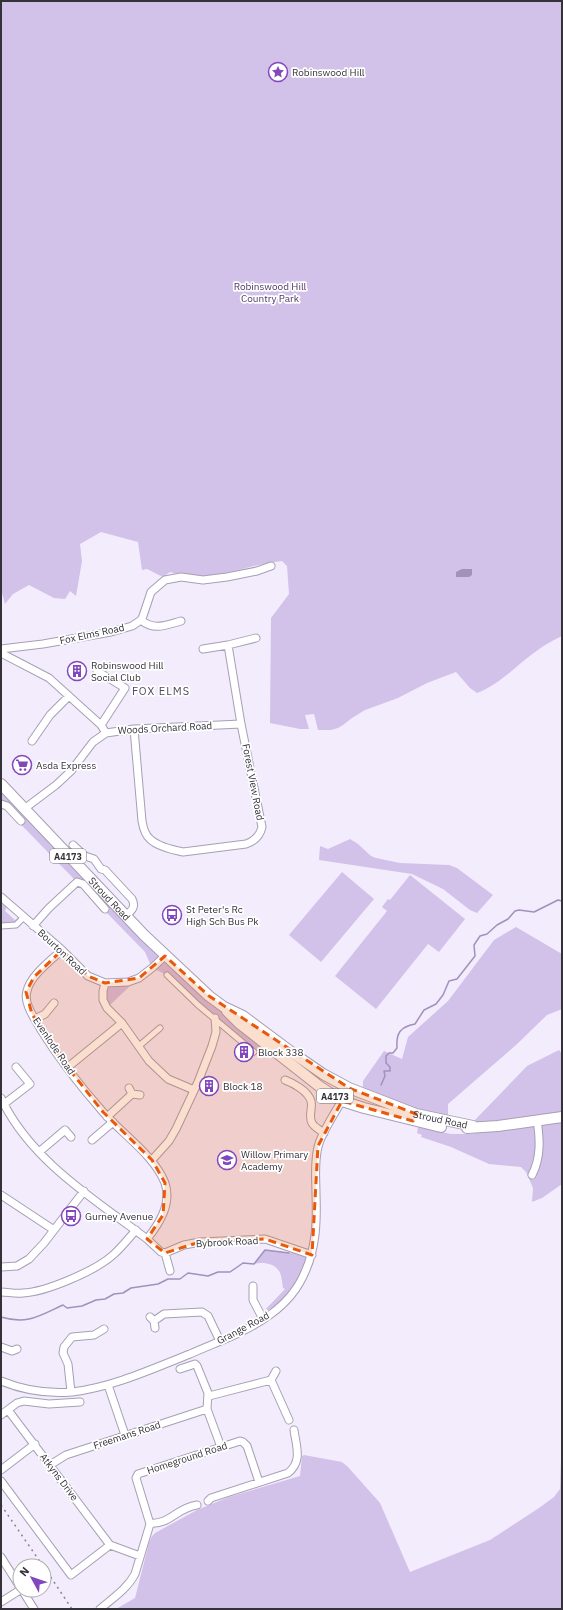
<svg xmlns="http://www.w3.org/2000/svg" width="563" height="1610" viewBox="0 0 563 1610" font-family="'IBM Plex Sans',sans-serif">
  <rect width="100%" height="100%" fill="#f3ecfd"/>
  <path fill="#d2c1e9" d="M1,1h561v635c-18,8 -33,20 -48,33 -11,9 -23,19 -37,24l-7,-5 -14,-16 -29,11 -29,15 -33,12 -13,8 -9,7 -5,3 -7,2h-13l-4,-16 -9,1 4,14h-9l-30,-6 1,-105 18,-24 -2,-28 -5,-5c-40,4 -71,24 -112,11l-7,5 -16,-8 -5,1 -4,-28 -37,-10 -21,12 2,17 -6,35 -6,-5 -5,8 -11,-1 -25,-13 -16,9 -8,10 -4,-15z
    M1,784l85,90 180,169 -12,9 -87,-77 -15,-7 -7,-16 -144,-148z
    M350,839l8,5 13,12 5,2 24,5 49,2 8,3 36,27 -16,18 -7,-3 -27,-21 -31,-15 -93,-14 1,-14 8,3z
    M342,872l32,27 -53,63 -32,-27z
    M410,875l55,44 -26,33 -11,-8 -52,65 -41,-33 52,-65 -5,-4 6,-8 2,1z
    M3,904l4,3 -2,4 10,9 4,-3 1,1 -4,4 -15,3v-19z
    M516,927l46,27v55l-15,6 -31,30 -68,59v13l-42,-10 -24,-10 -19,-10v-6l21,-30 18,8 6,-22 40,-36 46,-61z
    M130,983l-1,4 -20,19 -4,-7 2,-12z
    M559,1050l3,4v130l-20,14 -10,4 1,-14 -7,-16 -5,-5 -32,-3 -38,-17 -30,-10 1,-2 -5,-2 1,-6 33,7h23v-13l53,-55z
    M265,1250l47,5c-2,6 -4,12 -7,18 -5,9 -29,36 -40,38h-1l21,-22 -2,-1c-1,-5 -1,-13 -4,-17 -5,-8 -17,-9 -25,-7z
    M304,1455l38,7 6,5 32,36 30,69 80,-32 49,-32 15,-11 6,-8 1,-29h1v149h-446l19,-11 14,-55 3,-7 3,-3 42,-23 32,-13 71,-21 2,-20z"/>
  <path fill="#a291bb" d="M462,569h10v6l-3,2h-13v-5z"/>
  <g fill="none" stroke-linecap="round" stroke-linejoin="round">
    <path stroke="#a291bb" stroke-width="1.5" d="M381,1085l4,-9 -1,-5h6v-4l-4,-4v-7l3,-3h4l4,-5c-1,-15 3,-21 18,-24l9,-14 12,-6 7,-9 6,-14 8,-2 18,-23 -1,-11 6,-9 7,-2 10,-9 11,-6 7,-8 4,-1 15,2 24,-12 4,1
      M1,1317c26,8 38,-1 62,-12l4,3 15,-2 14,-6 9,-1 9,-5 9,-1 8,-5 27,-4 10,-5h12l8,-6 20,3 10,-4h12l13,-9 11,1 11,-14 24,3"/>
    <defs>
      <path id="pedestrian" d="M1,926l15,-1 8,-8
        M167,975l31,30 56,47
        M139,1046l21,-18"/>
      <path id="minor" d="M141,620c13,11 25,5 40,1
        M228,645l28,-7
        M1,649l42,-5 68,-12 21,-6 9,-6 2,-4 8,-24 14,-12 16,-3 22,3 24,-3 30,-6 14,-5
        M1,653l48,25 52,47 5,8
        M97,671l28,17 -24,37
        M134,729l8,92c1,6 3,14 8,18 7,7 23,11 33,13l63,-8c9,-3 14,-8 16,-17l-21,-103 -13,-79 -25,4
        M32,741l18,-26 19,-19
        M1,804l6,2 14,15
        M24,809l32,-24 15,-14 22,-29 13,-9 28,-4 107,-5
        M73,845l12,11 9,3 7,10 4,1 27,29c4,8 0,11 -6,17
        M1,897l61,53 26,26 17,7 23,-1 11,-4 13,-10 13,-12
        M33,926l16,-18 28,-26 6,2 22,25
        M62,950c-11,10 -32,26 -35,41 -4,12 8,28 14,39 18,29 40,57 62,82 20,23 51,43 62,71 7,21 -6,41 -18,56
        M105,983l-2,8v9l4,8 15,15 27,38 19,18 26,11
        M35,1019l10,-5 9,-11
        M68,1067l54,-44
        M285,1080c8,3 23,11 26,21 2,7 -3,15 1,22 2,4 8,7 12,10
        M129,1088l3,6 8,1
        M1,1098c29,62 93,101 146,141l14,13 4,1 5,18
        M4,1104l26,-20 -14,-17
        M107,1117l25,-23
        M92,1140l21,-18
        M39,1152l26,-22 6,7
        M152,1160l17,-19 7,-12 22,-47 14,-36 4,-14 -1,-14
        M532,1175c9,-17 8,-36 5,-55
        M1,1195l53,35
        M165,1253l19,-8 16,-3 65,-3 47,16
        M1,1267l16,-1 12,-7 15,-16 40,-52
        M253,1286v14l10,19
        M1,1292c7,0 14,2 22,1 23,-1 72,-22 90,-38 8,-7 15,-16 23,-25
        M150,1317l4,4 1,7
        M154,1321l10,-7 38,-2 6,4 12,25
        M1,1347l11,4 5,-2
        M180,1369l15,-5 2,2 11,27 -1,16 14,38
        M276,1371l-5,9 18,40
        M1,1381c22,9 47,13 71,11 41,-5 80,-23 118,-38 27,-12 57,-22 81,-40 15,-11 27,-25 34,-42 11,-24 12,-50 11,-77 0,-16 -2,-32 2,-48 3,-15 23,-43 31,-59
        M108,1385l17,50
        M71,1392l-3,-28 -5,-11 1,-6 8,-10 22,-2 10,-6
        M209,1396l62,-16
        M8,1410l102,135
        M1,1415l16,-12 7,-2 25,3 31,-2
        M50,1465l16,-10 141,-46
        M1,1470l34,-26
        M1,1481l70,94 39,-30
        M208,1501l3,-3 77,-25c15,-12 8,-27 6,-43
        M150,1523c20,2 26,-15 47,-18
        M110,1545l30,11
        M1,1557l19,30
        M22,1590l12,19
        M1,1602l19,-12
        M100,1609c13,-11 27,-20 35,-35l15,-50 -14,-46 2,-4 102,-33 3,1 4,4 12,36"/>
      <g id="primary">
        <path id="s1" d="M1,784l143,151 65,61 15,11 19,9 51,38 29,20 26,14 67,26 57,12"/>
        <path d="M227,1011l12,12 80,63 23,15 22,7 77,19"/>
        <path d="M467,1128l31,-2 64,-9"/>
      </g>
    </defs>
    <use href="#pedestrian" stroke="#a79fb4" stroke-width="7"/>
    <use href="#minor" stroke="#a79fb4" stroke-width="9"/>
    <use href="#primary" stroke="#a79fb4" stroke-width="12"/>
    <use href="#pedestrian" stroke="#fff" stroke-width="5"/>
    <use href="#minor" stroke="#fff" stroke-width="7"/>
    <use href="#primary" stroke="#fff" stroke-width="10"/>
    <path stroke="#87828e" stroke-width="1.5" stroke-dasharray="2 4" stroke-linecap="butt" d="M1,1505l42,61
      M44,1567l28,42"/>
  </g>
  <path fill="#e8590c" fill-opacity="0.2" stroke="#e8590c" stroke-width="3" stroke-dasharray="8 5" stroke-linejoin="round" d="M62,950l26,26 17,7 34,-5 26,-22 44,40 140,92 67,26 -3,7 -71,-20 -24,45 -6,109 -47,-16 -65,3 -35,11 -18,-14 16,-24 2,-32 -13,-23 -49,-48 -45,-57 -26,-41 -6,-22 8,-15z"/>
  <defs>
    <symbol id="sight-ring" viewBox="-11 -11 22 22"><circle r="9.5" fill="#fff" stroke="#8247bd" stroke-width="1.5"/><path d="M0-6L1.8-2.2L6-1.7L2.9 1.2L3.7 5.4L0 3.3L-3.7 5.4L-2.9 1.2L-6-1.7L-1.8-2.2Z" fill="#8247bd"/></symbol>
    <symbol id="building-ring" viewBox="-11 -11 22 22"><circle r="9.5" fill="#fff" stroke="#8247bd" stroke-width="1.5"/><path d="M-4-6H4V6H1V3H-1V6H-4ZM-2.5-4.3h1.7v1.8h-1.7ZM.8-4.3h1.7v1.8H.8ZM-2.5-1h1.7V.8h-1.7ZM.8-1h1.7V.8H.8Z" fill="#8247bd"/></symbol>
    <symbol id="supermarket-ring" viewBox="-11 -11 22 22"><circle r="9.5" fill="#fff" stroke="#8247bd" stroke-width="1.5"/><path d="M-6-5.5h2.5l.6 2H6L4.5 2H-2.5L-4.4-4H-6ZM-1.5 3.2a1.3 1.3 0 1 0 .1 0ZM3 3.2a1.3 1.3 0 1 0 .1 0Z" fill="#8247bd"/></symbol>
    <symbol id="bus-ring" viewBox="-11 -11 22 22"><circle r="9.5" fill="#fff" stroke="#8247bd" stroke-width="1.5"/><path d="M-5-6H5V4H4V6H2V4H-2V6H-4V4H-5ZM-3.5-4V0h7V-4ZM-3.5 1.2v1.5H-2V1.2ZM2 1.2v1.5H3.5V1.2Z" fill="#8247bd"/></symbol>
    <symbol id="school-ring" viewBox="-11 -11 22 22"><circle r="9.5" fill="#fff" stroke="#8247bd" stroke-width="1.5"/><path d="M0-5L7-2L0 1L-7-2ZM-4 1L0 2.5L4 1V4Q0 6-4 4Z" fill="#8247bd"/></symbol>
  </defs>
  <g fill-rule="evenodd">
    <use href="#sight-ring" x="267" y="61" width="22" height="22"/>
    <use href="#building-ring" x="66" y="660" width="22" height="22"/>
    <use href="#supermarket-ring" x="11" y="754" width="22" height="22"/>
    <use href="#bus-ring" x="161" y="904" width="22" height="22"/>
    <use href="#building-ring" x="233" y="1041" width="22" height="22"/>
    <use href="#building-ring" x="198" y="1075" width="22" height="22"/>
    <use href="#school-ring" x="216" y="1149" width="22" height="22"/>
    <use href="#bus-ring" x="60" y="1205" width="22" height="22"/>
  </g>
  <g text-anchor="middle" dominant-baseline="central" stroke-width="3.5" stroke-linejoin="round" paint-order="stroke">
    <g fill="#fff" stroke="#716f74" stroke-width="1">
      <rect x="50" y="849" width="36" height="14" rx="3"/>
      <rect x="317" y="1089" width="36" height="14" rx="3"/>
    </g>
    <g font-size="9" font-weight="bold" fill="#343139">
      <text x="68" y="856">A4173</text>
      <text x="335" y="1096">A4173</text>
    </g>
    <g font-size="10" fill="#343139" stroke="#fff" text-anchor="start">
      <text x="292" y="72">Robinswood Hill</text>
      <text x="91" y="665">Robinswood Hill<tspan x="91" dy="12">Social Club</tspan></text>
      <text x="36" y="765">Asda Express</text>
      <text x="186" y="909">St Peter's Rc<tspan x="186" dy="12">High Sch Bus Pk</tspan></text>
      <text x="258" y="1052">Block 338</text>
      <text x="223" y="1086">Block 18</text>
      <text x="241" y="1154">Willow Primary<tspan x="241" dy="12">Academy</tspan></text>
      <text x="85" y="1216">Gurney Avenue</text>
    </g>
    <g font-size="10" fill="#4d346a" stroke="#fff">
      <text x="270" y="286">Robinswood Hill<tspan x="270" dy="12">Country Park</tspan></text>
    </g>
    <g font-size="10" fill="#343139" stroke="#fff">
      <text transform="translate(92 634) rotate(-12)">Fox Elms Road</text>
      <text transform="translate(165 728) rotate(-3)">Woods Orchard Road</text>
      <text transform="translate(253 782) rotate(79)">Forest View Road</text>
      <text stroke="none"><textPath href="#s1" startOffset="158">Stroud Road</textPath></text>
      <text transform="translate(62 952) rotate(43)">Bourton Road</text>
      <text transform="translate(54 1046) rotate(56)">Evenlode Road</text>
      <text stroke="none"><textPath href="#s1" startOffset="562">Stroud Road</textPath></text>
      <text transform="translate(227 1242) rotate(-3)">Bybrook Road</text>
      <text transform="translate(243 1328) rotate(-28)">Grange Road</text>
      <text transform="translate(127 1435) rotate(-18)">Freemans Road</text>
      <text transform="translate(187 1458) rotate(-18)">Homeground Road</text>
      <text transform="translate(59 1477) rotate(53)">Atkyns Drive</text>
    </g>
    <g font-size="11" letter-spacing="1" fill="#50495b" stroke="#fff">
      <text x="161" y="691">FOX ELMS</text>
    </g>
  </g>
  <rect width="563" height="1610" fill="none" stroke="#343139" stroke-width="4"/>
  <g transform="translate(32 1578) rotate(310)"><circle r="19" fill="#ffffff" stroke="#aeadb0"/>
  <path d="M0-3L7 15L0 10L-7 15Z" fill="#8247bd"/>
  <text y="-6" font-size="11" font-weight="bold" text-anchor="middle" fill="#343139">N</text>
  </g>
</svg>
